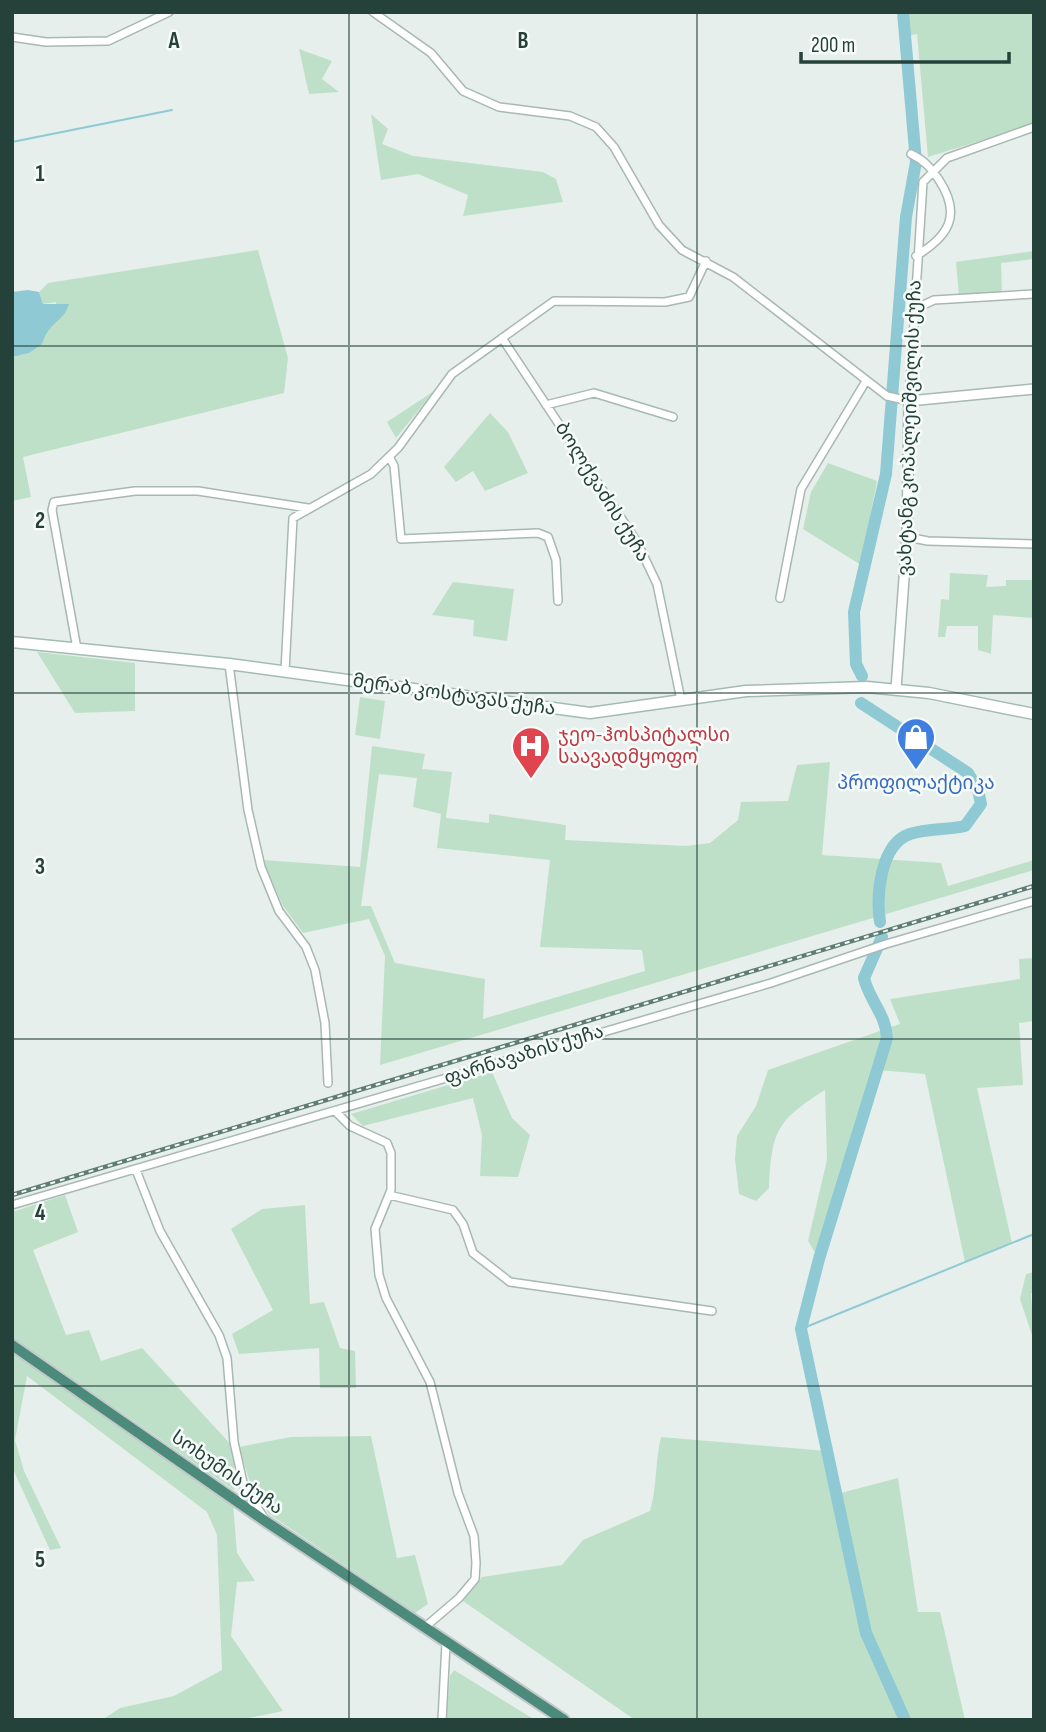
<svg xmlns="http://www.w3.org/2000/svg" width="1046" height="1732" viewBox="0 0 1046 1732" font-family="'Sofia Sans Condensed','Noto Sans Georgian',sans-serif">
  <rect width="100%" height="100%" fill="#e6efeb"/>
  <path fill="#bfe0c8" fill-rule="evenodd" d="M903,12h131v112l-106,33 -11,-123 -14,3z
    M299,49l33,12 -10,18 17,13 -30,2z
    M371,114l17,15 -6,15 31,12 130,16 13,7 7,23 -100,14 5,-21 -50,-21 -37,6z
    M258,250l30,108 -4,35 -261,64 8,40 -19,4v-144l17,-4 26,-32 1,-19 -13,2 -4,-12 9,-9z
    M1034,251v8l-33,4 1,31 -43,2 -3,-34z
    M434,391l-38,47 -9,-16z
    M490,413l18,19 20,41 -43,18 -12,-20 -17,11 -12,-15z
    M828,463l49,18 -16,84 -58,-36 8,-37z
    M950,573l38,2 -2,12 20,-1v-6h28v38l-41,-3 -2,39 -13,-4v-24h-31l-2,11h-7l3,-38 8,1z
    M453,582l61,7 -7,52 -34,-5 1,-16 -42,-5z
    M37,652l98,11v48l-60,2z
    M360,697l25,4 -5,38 -25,-4z
    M372,746l53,8 -3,15 30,3 -6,46 43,5v-9l77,11 -1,15 121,6 24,-3 28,-23 3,-18 47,-1 9,-36 33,-3 -8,93 119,8 7,23 86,-26v10l-654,195 5,-109 -16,-37 -66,14 -20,-27 -20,-46 97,7zM379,774l38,4 -4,29 28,7 -4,34 113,12 -10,87 102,3 3,21 -162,48 2,-40 -90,-16 -24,-57h-10z
    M1034,958v63l-15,2 4,62 -46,3 35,155 -47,19 -40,-188 -48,-4 -58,189 -11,-18 19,-81 -2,-70c-49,31 -53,41 -56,98l-13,13 -17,-7 -4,-35 2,-23 19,-30 12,-36 132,-46 -10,-25 130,-20 -1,-20z
    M492,1072l20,46 18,17 -12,42 -38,-1 2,-41 -9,-37 -110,28 -12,-12z
    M65,1195l13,37 -45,18 33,85 23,-5 12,31 41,-13 92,100v42l-222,-153v-125z
    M305,1205l5,99 14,-2 16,46 15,3 1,37h-36l-1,-40 -80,6 -7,-20 41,-24 -42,-81 31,-20z
    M1034,1272v21h-3l3,48 -14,-42 6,-25z
    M12,1350l221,154 4,49 18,28 -18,1 -6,54 52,75 -44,9h-137l18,-12 54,-12 48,-26 -5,-135 -10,-23 -180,-136 -12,64 9,31 37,77 -11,2 -38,-83z
    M371,1436l26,122 18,-3 13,49 -13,9 -146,-99 -19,-31 -11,-36 52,-10z
    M661,1437l166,14 10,43 61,-16 20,134h22l25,108h-330l-172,-119 19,-24 80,-12 21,-25 67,-29c7,-24 5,-49 11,-74z
    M454,1670l81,50h-89l4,-44z"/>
  <path fill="#8ec9d4" d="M28,290l11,2 4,12h26c-6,19 -19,16 -27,40l-13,9 -17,4v-65z"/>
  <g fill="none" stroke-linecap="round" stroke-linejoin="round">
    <path stroke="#8ec9d4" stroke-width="2" d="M12,142l160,-32
      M801,1329l233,-95"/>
    <path stroke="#8ec9d4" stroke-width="12" d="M862,676l-6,-12 -2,-52 32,-138 20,-257 10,-55 -13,-150
      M861,703l107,70 10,17 3,14 -16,22c-17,4 -38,2 -55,8 -30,10 -34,62 -30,88
      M882,937l-18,41c5,22 22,36 23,60l-68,221 -18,70 65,304 39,87"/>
    <defs>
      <path id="minor" d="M373,12l58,41 32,38 36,16 71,9 26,11 18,20 45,78 23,25 51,27 154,119 22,5 14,-219 24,-24 87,-31
        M12,37l34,5 62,-1 61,-29
        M911,154c13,6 20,14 28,26 23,35 10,56 -23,76
        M917,308l17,-8 100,-6
        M502,338l135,204 20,42 24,116
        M546,405l48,-12 79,24
        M390,458l4,8 7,73 137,-6 10,4 8,23 2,41
        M907,537l21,4 106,3
        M780,598l21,-109 65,-108
        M77,649l-25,-139 2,-8 81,-11h63l110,17
        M229,664l19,146 13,57 18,44 27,36 9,23 10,53 3,60
        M285,671l8,-153 78,-44 27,-26 54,-74 102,-73 111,1 24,-5 17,-36
        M335,1111l15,15 37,17 4,10v37l-16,39 4,46 7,23 44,84 28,111 16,43 2,27 -1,16 -16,19 -35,30
        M136,1170l24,61 59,104 8,23 7,84 10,45 20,31
        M389,1195l64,15 10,14 10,29 37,29 202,29
        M12,1205l759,-222 115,-39 148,-43
        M442,1720l4,-76"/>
      <path id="tertiary" d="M896,689l11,-152 2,-136 125,-12"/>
      <path id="secondary" d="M12,642l217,22 361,49 156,-22 121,-4 62,6 105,21"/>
      <path id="trunk" d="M12,1345l256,178 296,197"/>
    </defs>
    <use href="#minor" stroke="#a8b8b2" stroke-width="10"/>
    <use href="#tertiary" stroke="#a8b8b2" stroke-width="12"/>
    <use href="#secondary" stroke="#a4bbb3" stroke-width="13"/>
    <use href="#trunk" stroke="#c2cac8" stroke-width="14"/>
    <use href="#minor" stroke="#fff" stroke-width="7"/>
    <use href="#tertiary" stroke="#fff" stroke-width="9"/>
    <use href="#secondary" stroke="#fff" stroke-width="10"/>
    <use href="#trunk" stroke="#4c8a7c" stroke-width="10"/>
    <defs>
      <path id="rail" d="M12,1195l1022,-309"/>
    </defs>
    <use href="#rail" stroke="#5f7d75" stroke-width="4.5"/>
    <use href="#rail" stroke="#f7fbf9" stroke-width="2" stroke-dasharray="5" stroke-linecap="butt"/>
  </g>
  <path fill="none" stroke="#24423a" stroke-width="2" stroke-opacity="0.55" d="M349,12v1708M697,12v1708M12,346h1022M12,693h1022M12,1039h1022M12,1386h1022"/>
  <defs>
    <symbol id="shop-pin" viewBox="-11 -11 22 30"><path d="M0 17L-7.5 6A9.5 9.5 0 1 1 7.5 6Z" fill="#3f7fe0" stroke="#f7fbf9"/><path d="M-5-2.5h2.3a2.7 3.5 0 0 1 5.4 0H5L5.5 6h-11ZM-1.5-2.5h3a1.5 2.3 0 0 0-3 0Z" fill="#fff"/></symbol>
    <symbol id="hospital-pin" viewBox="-11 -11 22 30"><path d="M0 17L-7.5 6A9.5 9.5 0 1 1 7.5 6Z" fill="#e0444e" stroke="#f7fbf9"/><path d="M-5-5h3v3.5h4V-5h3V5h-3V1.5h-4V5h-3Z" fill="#fff"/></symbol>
  </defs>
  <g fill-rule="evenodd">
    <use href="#shop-pin" x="894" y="715" width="44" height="60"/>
    <use href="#hospital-pin" x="509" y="724" width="44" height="60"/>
  </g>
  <g text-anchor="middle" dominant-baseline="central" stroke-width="5" stroke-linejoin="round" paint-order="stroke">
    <g font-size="19" fill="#24423a" stroke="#f7fbf9">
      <text transform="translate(910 428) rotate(-88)">ვახტანგ კოპალეიშვილის ქუჩა</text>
      <text transform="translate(602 492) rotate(58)">ბოლქვაძის ქუჩა</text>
      <text transform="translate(454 695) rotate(8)">მერაბ კოსტავას ქუჩა</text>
      <text transform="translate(524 1055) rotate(-17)">ფარნავაზის ქუჩა</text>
      <text transform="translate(227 1473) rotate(35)">სოხუმის ქუჩა</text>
    </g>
    <g font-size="19" fill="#be3a42" stroke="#f7fbf9" text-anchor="start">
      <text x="558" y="735">ჯეო-ჰოსპიტალსი<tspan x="558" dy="22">საავადმყოფო</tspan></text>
    </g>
    <g font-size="19" fill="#366cbe" stroke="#f7fbf9">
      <text x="916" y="783">პროფილაქტიკა</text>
    </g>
  </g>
  <g font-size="23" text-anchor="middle" font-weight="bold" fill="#24423a" stroke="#f7fbf9" stroke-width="5" stroke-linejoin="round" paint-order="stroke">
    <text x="174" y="48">A</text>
    <text x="523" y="48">B</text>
    <text x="40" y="181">1</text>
    <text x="40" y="528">2</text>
    <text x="40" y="874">3</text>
    <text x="40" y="1220">4</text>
    <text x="40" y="1567">5</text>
  </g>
  <rect width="1046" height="1732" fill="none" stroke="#24423a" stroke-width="28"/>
  <path d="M801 52v10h208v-10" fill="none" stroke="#24423a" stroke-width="3.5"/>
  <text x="811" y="52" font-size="21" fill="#24423a" stroke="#f7fbf9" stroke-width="5" paint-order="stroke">200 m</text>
</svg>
